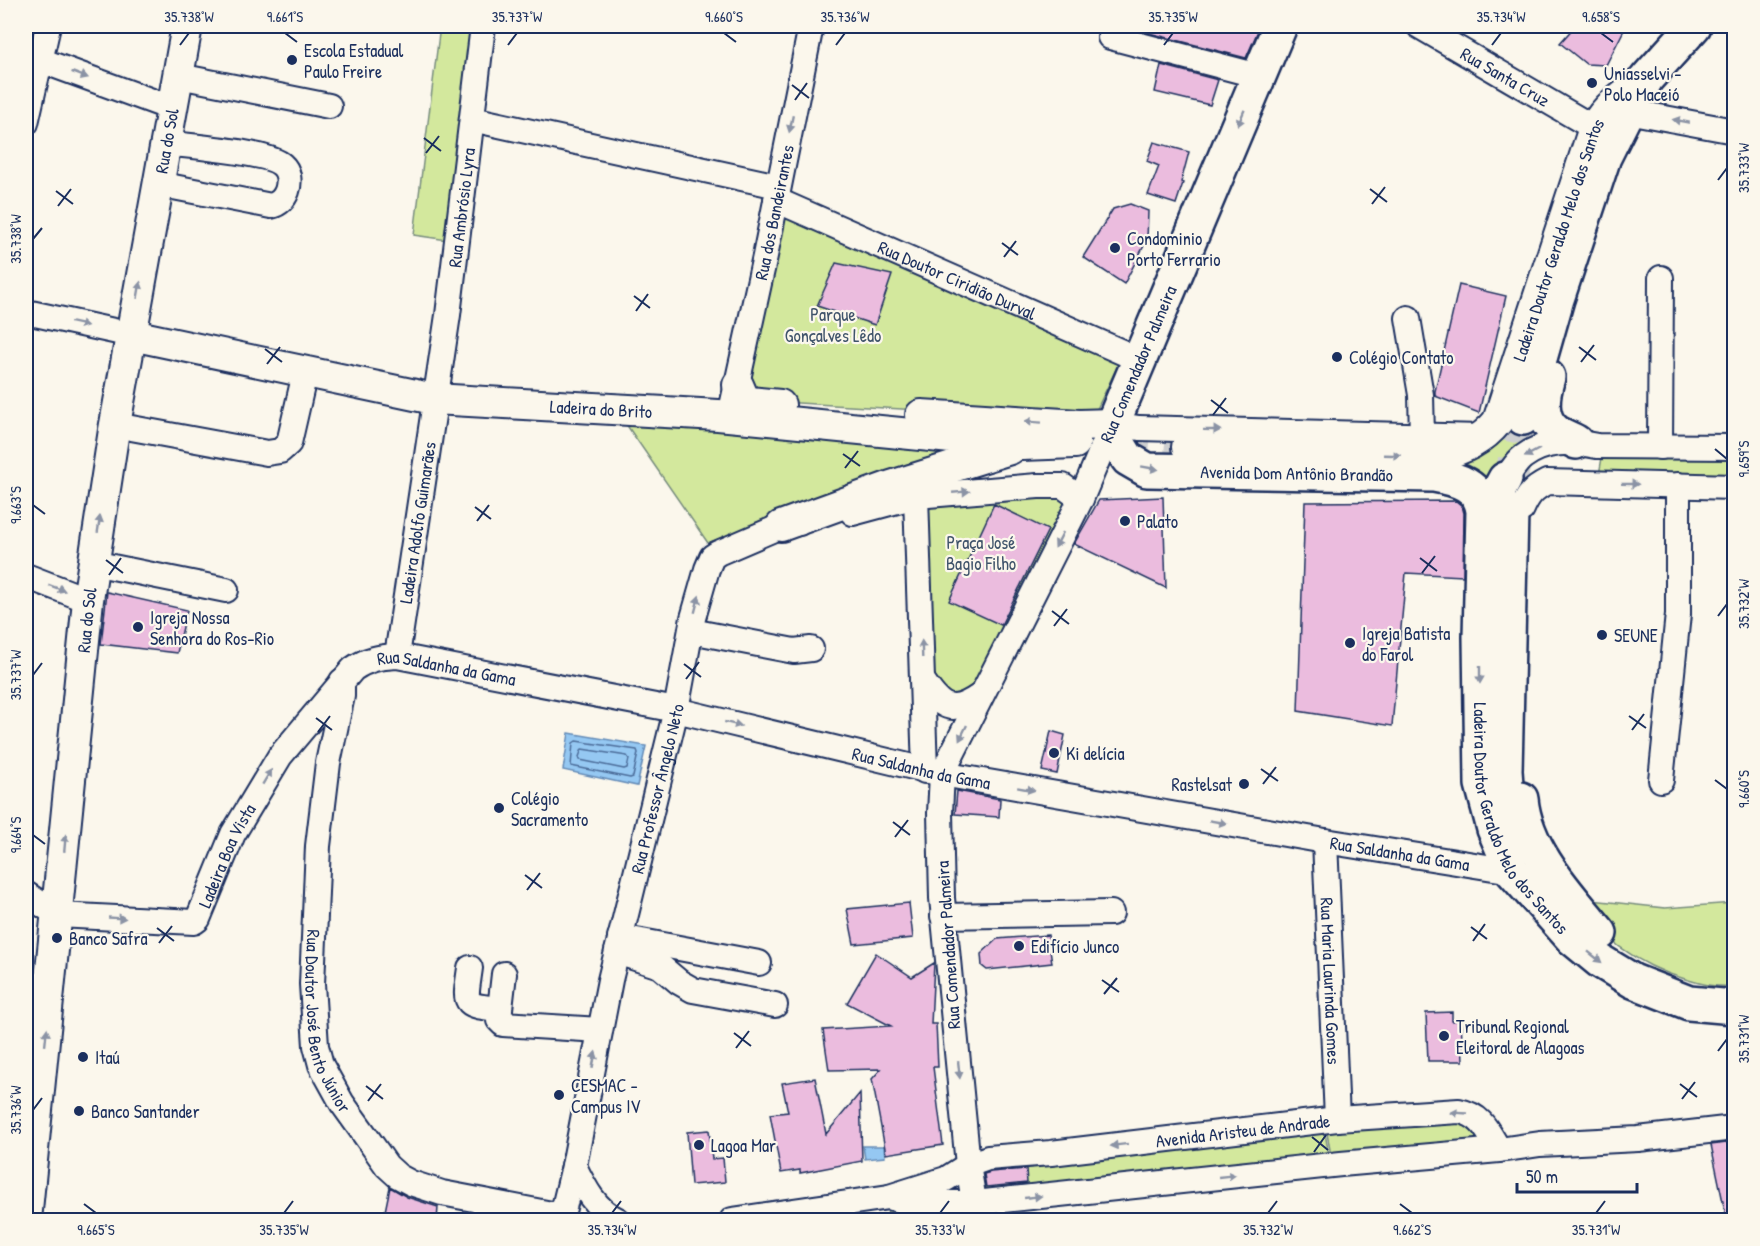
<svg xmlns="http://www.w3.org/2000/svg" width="1760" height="1246" viewBox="0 0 1760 1246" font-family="'Patrick Hand',sans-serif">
  <rect width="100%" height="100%" fill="#fbf7ec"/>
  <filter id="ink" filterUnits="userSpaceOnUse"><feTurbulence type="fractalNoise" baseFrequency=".0167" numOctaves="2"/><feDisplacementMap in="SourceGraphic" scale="12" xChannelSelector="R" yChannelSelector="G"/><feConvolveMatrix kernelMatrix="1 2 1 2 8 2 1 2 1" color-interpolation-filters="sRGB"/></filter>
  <g filter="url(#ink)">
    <path fill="#d3e89d" stroke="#778c7e" stroke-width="1.5" d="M440,26h34l-27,214 -33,-5z
      M791,218l328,145 -25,52 -71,1 -276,-16 29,-181z
      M1515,412l43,27 -69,62 -46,-35z
      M626,424l353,20 -271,99z
      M1605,440l129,3v34l-135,-2z
      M1015,488l58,12 -105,196 -33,-1 -15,-198z
      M1564,897l101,11 69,-5v83c-20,1 -29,-1 -49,-7 -53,-15 -83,-45 -121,-82z
      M1456,1112l40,35 -164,14 -7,-39z
      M1323,1122l7,39 -351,40 -5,-45z
      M886,1205l70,3 30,12h-97z"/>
    <path fill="#95c8f2" stroke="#648bb7" stroke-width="1.5" d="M569,733l77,13 -9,40 -74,-16z
      M863,1146h21l1,11 -20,2z"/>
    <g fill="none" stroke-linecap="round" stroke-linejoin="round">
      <path stroke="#4c6c99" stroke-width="1.5" d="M576,741l61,9 1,3 -5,24 -3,1 -59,-12 2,-23z
        M582,749l45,7 2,3 -2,9 -3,1 -44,-9 -1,-3z"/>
    </g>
    <path fill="#ebbcde" stroke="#1b2f5e" stroke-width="1.5" d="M1122,26h138l-14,32z
      M1575,26h51l-20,39 -20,-1 -26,-21z
      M1161,65l57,15 -8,25 -55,-13z
      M1154,142l35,10 -8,30 2,1 -7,21 -28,-9 11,-29 -12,-5z
      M1130,204l18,7 -1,29 -23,44 -41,-27 30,-48z
      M836,263l56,12 -17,50 -58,-19z
      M1459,285l47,11 -27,117 -44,-17v-5z
      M1163,497l3,91 -92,-44 25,-44z
      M1456,501l6,5 2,7 -1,63 -57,-3 -14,153 -94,-15 7,-209z
      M994,504l54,26 -47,95 -52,-24z
      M107,592l80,18 -10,43 -76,-9z
      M1051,731l14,4 -8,39 -15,-3z
      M957,791l43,8 -1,18 -44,-3z
      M909,903l4,35 -59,6 -7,-35z
      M1048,935l4,28 -65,7 -5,-4 -1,-12 16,-15z
      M876,953l36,24 22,-14 -3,61h5l2,43h-5l10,78 -57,9 -14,-75 9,-10 -52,1 -6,-40 68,-4 -44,-23z
      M1452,1012v9l9,-1 2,41h-35l-2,-48z
      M815,1078l11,56 34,-41 2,68 -62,12v-3l-19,3 -11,-59 18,-2 -6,-29z
      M709,1130l3,29 11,-1 2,24 -34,3 -4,-53z
      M1734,1142v79h-7l-16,-76z
      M1026,1169l1,14 -41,4 -2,-13 7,-2z
      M390,1187l17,10 31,10 -1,14h-54z"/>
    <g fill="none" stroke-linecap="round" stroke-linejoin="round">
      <path stroke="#cecfd0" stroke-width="30" stroke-dasharray="30 15" stroke-linecap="butt" d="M1075,443l59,-1 53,5"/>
      <path stroke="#cecfd0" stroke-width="33" stroke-dasharray="33 16" stroke-linecap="butt" d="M1510,492l5,-37 8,-37"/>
      <defs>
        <g id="minor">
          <path id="s1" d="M1419,26l175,102"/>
          <path d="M1110,37l149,39"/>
          <path d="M26,55l145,53"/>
          <path d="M179,76l150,30"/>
          <path d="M1627,111l107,20"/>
          <path d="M472,119l306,67"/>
          <path d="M26,123l22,-97"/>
          <path d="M158,184l113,22c8,-2 13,-7 16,-15 3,-9 2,-20 -5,-26 -13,-13 -95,-19 -117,-22"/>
          <path id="s2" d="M776,200l364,160"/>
          <path d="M26,312l106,23"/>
          <path d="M1408,318l13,77 1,41"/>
          <path id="s3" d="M733,402l32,-146 46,-230"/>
          <path d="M1112,424l27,4 342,9"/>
          <path d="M115,425l152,28 13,-2 9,-8 16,-70"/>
          <path d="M1660,447l1,-169"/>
          <path d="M1505,479c6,-7 11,-17 18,-22 22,-17 49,-16 74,-11l137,1"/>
          <path d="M916,496l9,275"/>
          <path d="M1522,509c6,-14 11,-20 25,-27l187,5"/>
          <path d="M853,513l63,-17 122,-10h25l18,13"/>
          <path d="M93,563l133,27"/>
          <path d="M26,576l62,24"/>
          <path d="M691,631l103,20 17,-2"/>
          <path id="s4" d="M397,656l51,-341 35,-289"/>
          <path id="s5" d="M342,681v15l-14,67 -10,83 -6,138 4,62 5,19 21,38 23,32 22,31 11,10 13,7 31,10 120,23"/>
          <path d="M923,681c18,27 28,35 58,14"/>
          <path d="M1661,780l17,-166v-129"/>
          <path id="s6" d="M1325,841l12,278"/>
          <path id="s7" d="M26,894l32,21 136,7 4,-3 35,-85 47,-78 73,-87c14,-10 27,-12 44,-13l279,54 266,64 383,67 187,30"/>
          <path d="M943,916l168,-3"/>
          <path d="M620,937l139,26"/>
          <path d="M617,952l43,14 19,16 14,8 82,15"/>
          <path d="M470,968c-5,37 -9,37 30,41l-1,11 4,4 97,6"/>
          <path d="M500,1009l4,-35"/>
          <path d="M574,1166c10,21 22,45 44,54"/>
          <path d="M889,1197l20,6h66l366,-39 158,-14 41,-6 98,-5 96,-11"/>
          <path id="s8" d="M561,1220l13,-54 36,-186 66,-270 17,-92 14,-49 5,-12 6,-4 63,-27 18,-3"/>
          <path id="s9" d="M732,1220l157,-23 57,-18 22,-14 20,-7 63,-5 286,-34 122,-8c23,4 29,21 40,39"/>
          <path d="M977,1220l-9,-55 -26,-267 -2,-85 2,-39 139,-275 29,-69"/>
        </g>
        <g id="major">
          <path id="s10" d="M132,335l302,64 284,16 304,30 53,-2"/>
          <path d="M738,385l6,14 5,3 31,3"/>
          <path d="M921,415l158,10 33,-1"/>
          <path id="s11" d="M1187,447l252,9c24,-7 43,-15 59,-35l96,-293c12,-22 30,-34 50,-48"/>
          <path d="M781,526l110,-40 119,-37"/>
          <path id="s12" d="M26,1220l62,-620 26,-170 73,-404"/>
        </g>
        <g id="highway">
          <path id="s13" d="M1280,26l-170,404 18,29 19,11 287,5c23,4 46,10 49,36l-3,126 2,147 12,45 18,42 60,67 28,23 33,20 56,22 45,4"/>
          <path d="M1548,377c-5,17 -10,40 7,54 5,4 14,7 21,11"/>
          <path d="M1523,418l34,-119 47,-142 23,-46 20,-33 47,-52"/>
          <path d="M1511,512l-6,259 2,27 9,30"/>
          <path d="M1496,532l3,-42 6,-11"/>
          <path d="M1521,799c5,52 48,96 79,134"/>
        </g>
      </defs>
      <use href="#minor" stroke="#1b2f5e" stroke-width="28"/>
      <use href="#major" stroke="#1b2f5e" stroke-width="34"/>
      <use href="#highway" stroke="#1b2f5e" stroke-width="38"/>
      <use href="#minor" stroke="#fbf7ec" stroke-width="24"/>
      <use href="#major" stroke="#fbf7ec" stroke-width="30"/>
      <use href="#highway" stroke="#fbf7ec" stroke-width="33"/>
    </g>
    <defs><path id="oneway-solid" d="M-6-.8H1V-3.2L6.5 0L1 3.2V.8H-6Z" transform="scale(1.5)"/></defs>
    <g fill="#8b93a5">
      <use href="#oneway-solid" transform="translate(80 75) rotate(20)"/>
      <use href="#oneway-solid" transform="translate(1241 118) rotate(113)"/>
      <use href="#oneway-solid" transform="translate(1681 121) rotate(-169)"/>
      <use href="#oneway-solid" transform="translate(791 124) rotate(102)"/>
      <use href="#oneway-solid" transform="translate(139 290) rotate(-80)"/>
      <use href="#oneway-solid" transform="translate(79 324) rotate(12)"/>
      <use href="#oneway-solid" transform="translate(1033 422) rotate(-176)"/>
      <use href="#oneway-solid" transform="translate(1212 430) rotate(1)"/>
      <use href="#oneway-solid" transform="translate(1532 453) rotate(152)"/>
      <use href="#oneway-solid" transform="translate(1392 455) rotate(2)"/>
      <use href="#oneway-solid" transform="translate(1150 468) rotate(10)"/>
      <use href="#oneway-solid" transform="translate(1630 484) rotate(1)"/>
      <use href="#oneway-solid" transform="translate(961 492) rotate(-5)"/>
      <use href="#oneway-solid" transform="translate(99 524) rotate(-81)"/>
      <use href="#oneway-solid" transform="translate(1059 540) rotate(117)"/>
      <use href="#oneway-solid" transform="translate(57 588) rotate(21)"/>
      <use href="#oneway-solid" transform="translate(697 604) rotate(-75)"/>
      <use href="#oneway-solid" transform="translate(922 649) rotate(-92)"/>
      <use href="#oneway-solid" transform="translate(1480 675) rotate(90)"/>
      <use href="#oneway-solid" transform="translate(733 724) rotate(14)"/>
      <use href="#oneway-solid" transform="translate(963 733) rotate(116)"/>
      <use href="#oneway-solid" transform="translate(267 777) rotate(-59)"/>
      <use href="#oneway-solid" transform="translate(1026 789) rotate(10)"/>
      <use href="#oneway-solid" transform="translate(1218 822) rotate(10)"/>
      <use href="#oneway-solid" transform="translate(65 843) rotate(-85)"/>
      <use href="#oneway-solid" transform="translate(117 918) rotate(3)"/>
      <use href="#oneway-solid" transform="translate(1595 957) rotate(39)"/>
      <use href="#oneway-solid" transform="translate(46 1037) rotate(-84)"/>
      <use href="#oneway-solid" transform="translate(594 1060) rotate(-79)"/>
      <use href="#oneway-solid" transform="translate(959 1070) rotate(84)"/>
      <use href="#oneway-solid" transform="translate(1459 1113) rotate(-177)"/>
      <use href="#oneway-solid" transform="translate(1119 1145) rotate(173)"/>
      <use href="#oneway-solid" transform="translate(1227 1176) rotate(-6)"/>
      <use href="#oneway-solid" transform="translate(1033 1197) rotate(-6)"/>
    </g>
  </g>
  <path fill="none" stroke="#1b2f5e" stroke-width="2" d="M285,33l12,9M724,33l12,9M1601,33l12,9M180,45l9,-12M508,45l9,-12M836,45l9,-12M1164,45l9,-12M1492,45l9,-12M792,85l17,13M795,100l12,-17M424,138l17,13M426,153l13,-17M1718,180l9,-12M1370,189l17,13M56,191l17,13M1372,204l13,-17M58,206l13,-17M33,239l9,-11M1002,243l16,12M1004,257l12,-16M634,296l16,12M636,311l12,-17M1579,347l17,13M265,349l17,13M1581,362l13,-17M267,364l13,-17M1211,400l17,13M1213,415l13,-17M1715,449l12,10M843,454l17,12M845,468l13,-17M33,505l12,9M475,507l16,12M477,521l12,-16M1420,558l17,13M106,560l17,13M1422,573l13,-17M109,575l12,-17M1052,611l17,13M1718,616l9,-12M1054,626l13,-17M684,664l17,13M33,675l9,-12M686,679l13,-17M1629,716l17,12M316,718l16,12M1632,730l12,-16M318,732l12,-16M1261,769l17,12M1715,780l12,9M1263,784l13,-17M893,822l17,13M33,835l12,9M895,837l13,-17M525,875l17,13M527,890l13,-17M1471,927l16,12M157,928l17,13M1473,941l12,-17M159,943l13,-17M1102,980l17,12M1104,994l13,-16M734,1033l17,13M736,1048l13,-17M1718,1051l9,-12M1680,1084l17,13M366,1086l17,13M1682,1099l13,-17M368,1101l13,-17M33,1110l9,-12M1312,1137l16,13M1314,1152l12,-17M84,1204l12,9M1400,1204l12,9M284,1213l9,-12M612,1213l9,-12M940,1213l9,-12M1268,1213l9,-12M1596,1213l9,-12"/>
  <g fill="#1b2f5e" stroke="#fbf7ec" stroke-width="2">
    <circle cx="292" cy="60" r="6"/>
    <circle cx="1592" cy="83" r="6"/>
    <circle cx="1115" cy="248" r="6"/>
    <circle cx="1337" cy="357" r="6"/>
    <circle cx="1125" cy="521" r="6"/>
    <circle cx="138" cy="627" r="6"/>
    <circle cx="1602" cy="635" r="6"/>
    <circle cx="1350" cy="643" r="6"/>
    <circle cx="1054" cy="753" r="6"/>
    <circle cx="1244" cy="784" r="6"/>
    <circle cx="499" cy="808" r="6"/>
    <circle cx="57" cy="938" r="6"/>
    <circle cx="1019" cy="946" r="6"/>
    <circle cx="1444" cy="1036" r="6"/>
    <circle cx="83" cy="1057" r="6"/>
    <circle cx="559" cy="1095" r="6"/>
    <circle cx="79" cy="1111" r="6"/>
    <circle cx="699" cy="1145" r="6"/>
  </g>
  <g text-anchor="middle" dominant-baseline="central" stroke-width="4.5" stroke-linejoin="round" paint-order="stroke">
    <g font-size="18" fill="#1b2f5e" stroke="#fbf7ec" text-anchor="start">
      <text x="304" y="50">Escola Estadual<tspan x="304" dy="21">Paulo Freire</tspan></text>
      <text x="1604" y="73">Uniasselvi -<tspan x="1604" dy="21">Polo Maceió</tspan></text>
      <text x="1127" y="238">Condominio<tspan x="1127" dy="21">Porto Ferrario</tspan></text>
      <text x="1349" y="357">Colégio Contato</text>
      <text x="1137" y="521">Palato</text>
      <text x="150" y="617">Igreja Nossa<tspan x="150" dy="21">Senhora do Ros-Rio</tspan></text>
      <text x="1362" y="633">Igreja Batista<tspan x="1362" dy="21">do Farol</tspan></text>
      <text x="1614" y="635">SEUNE</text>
      <text x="1066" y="753">Ki delícia</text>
      <text x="1232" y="784" text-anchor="end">Rastelsat</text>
      <text x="511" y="798">Colégio<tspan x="511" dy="21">Sacramento</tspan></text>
      <text x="69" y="938">Banco Safra</text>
      <text x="1031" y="946">Edifício Junco</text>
      <text x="1456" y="1026">Tribunal Regional<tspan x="1456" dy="21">Eleitoral de Alagoas</tspan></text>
      <text x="95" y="1057">Itaú</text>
      <text x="571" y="1085">CESMAC -<tspan x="571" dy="21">Campus IV</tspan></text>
      <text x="91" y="1111">Banco Santander</text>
      <text x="711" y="1145">Lagoa Mar</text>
    </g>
    <g font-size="18" fill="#1b2f5e" stroke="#fbf7ec">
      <text stroke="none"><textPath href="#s1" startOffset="100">Rua Santa Cruz</textPath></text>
      <text stroke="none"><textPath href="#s12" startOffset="1089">Rua do Sol</textPath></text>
      <text stroke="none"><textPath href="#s4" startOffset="453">Rua Ambrósio Lyra</textPath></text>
      <text stroke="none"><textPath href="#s3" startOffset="194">Rua dos Bandeirantes</textPath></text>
      <text stroke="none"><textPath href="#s11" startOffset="513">Ladeira Doutor Geraldo Melo dos Santos</textPath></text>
      <text stroke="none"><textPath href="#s2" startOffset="198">Rua Doutor Ciridião Durval</textPath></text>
      <text transform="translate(1138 364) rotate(-67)">Rua Comendador Palmeira</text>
      <text stroke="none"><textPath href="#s10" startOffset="476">Ladeira do Brito</textPath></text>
      <text stroke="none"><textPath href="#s13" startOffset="644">Avenida Dom Antônio Brandão</textPath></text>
      <text stroke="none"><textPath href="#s4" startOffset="135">Ladeira Adolfo Guimarães</textPath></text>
      <text stroke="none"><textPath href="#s12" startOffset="603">Rua do Sol</textPath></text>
      <text stroke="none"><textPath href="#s7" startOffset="573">Rua Saldanha da Gama</textPath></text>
      <text stroke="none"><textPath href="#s7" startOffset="1059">Rua Saldanha da Gama</textPath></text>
      <text stroke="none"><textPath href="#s8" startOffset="442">Rua Professor Ângelo Neto</textPath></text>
      <text stroke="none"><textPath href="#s13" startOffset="1166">Ladeira Doutor Geraldo Melo dos Santos</textPath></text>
      <text stroke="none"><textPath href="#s7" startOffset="1545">Rua Saldanha da Gama</textPath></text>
      <text stroke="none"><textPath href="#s7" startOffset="249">Ladeira Boa Vista</textPath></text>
      <text transform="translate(948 945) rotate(-94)">Rua Comendador Palmeira</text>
      <text stroke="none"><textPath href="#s6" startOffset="140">Rua Maria Laurinda Gomes</textPath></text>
      <text stroke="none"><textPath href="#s5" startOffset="345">Rua Doutor José Bento Júnior</textPath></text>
      <text stroke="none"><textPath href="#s9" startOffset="522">Avenida Aristeu de Andrade</textPath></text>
    </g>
    <g font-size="18" fill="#40546b" stroke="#fbf7ec">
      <text x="833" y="314">Parque<tspan x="833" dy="21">Gonçalves Lêdo</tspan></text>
      <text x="981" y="542">Praça José<tspan x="981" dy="21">Bagio Filho</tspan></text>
    </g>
  </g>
  <rect width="1760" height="1246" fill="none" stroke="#fbf7ec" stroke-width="66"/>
  <path d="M1517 1183v9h120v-9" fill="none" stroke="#1b2f5e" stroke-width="3"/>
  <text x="1526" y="1183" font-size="18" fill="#1b2f5e" stroke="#fbf7ec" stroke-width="4.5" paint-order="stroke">50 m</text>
  <rect x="33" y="33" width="1694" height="1180" fill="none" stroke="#1b2f5e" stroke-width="2"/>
  <g font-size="15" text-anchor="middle" fill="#1b2f5e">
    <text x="189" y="22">35.738°W</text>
    <text x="285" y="22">9.661°S</text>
    <text x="517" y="22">35.737°W</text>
    <text x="724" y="22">9.660°S</text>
    <text x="845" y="22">35.736°W</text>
    <text x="1173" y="22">35.735°W</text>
    <text x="1501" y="22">35.734°W</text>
    <text x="1601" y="22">9.658°S</text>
    <text transform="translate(1744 168) rotate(-90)" y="5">35.733°W</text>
    <text transform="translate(16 239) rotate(-90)" y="5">35.738°W</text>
    <text transform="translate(1744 459) rotate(-90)" y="5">9.659°S</text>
    <text transform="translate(16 505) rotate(-90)" y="5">9.663°S</text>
    <text transform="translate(1744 604) rotate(-90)" y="5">35.732°W</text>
    <text transform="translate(16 675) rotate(-90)" y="5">35.737°W</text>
    <text transform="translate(1744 789) rotate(-90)" y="5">9.660°S</text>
    <text transform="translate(16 835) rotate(-90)" y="5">9.664°S</text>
    <text transform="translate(1744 1039) rotate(-90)" y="5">35.731°W</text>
    <text transform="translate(16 1110) rotate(-90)" y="5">35.736°W</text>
    <text x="96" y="1235">9.665°S</text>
    <text x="284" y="1235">35.735°W</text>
    <text x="612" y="1235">35.734°W</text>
    <text x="940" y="1235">35.733°W</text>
    <text x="1268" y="1235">35.732°W</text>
    <text x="1412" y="1235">9.662°S</text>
    <text x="1596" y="1235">35.731°W</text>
  </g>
</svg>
